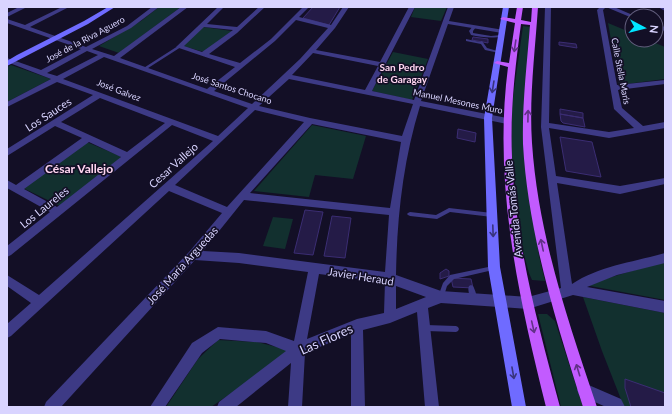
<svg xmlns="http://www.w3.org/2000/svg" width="672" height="414" viewBox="0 0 672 414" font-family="Lato,sans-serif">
  <rect width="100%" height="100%" fill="#130f26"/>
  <path fill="#12302f" d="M159,7h22l-62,46 -20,-7 42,-25z
    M415,7h32l-6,14 -30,-4z
    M608,23l24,10v7h16l17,7v32l-46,6z
    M523,26l7,1 -4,137 13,92 6,25 -13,-1 -3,-7 -6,-22 -12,-102 1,-44z
    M203,27l29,4 -28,21 -21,-6z
    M393,52l35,7 -16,41 -40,-9z
    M11,65l40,14 -44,23v-35z
    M312,125l54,11 -13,43 -38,-4 -6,22 -55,-6z
    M85,143h4l31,13 1,4 -61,46 -37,-18z
    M273,217l20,2 -8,30 -22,-3z
    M665,261v39l-80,-15z
    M583,297l82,16v94h-41l-22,-56z
    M538,314h9l8,7 28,86h-22z
    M218,340l39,2 35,9 -81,56h-45l32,-48z"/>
  <path fill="#241b47" stroke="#3b2d73" d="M313,7h27l-11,18 -26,-7z
    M473,37l15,2v4l-16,-3z
    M559,42l17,2 1,4 -18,-3z
    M560,109l23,4v5l-23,-4z
    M560,114l23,4 2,9 -22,-4 -2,-2z
    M458,129l18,4 -1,9 -18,-4z
    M560,137l32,5 9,35 -35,-6z
    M305,210l18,2 -10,43 -19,-2z
    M332,216l19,2 -6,40 -21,-2z
    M446,269l3,2v5l-9,3v-6z
    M451,278l20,1 2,9 -20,-1z
    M625,379l40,14v14h-34l-6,-19z"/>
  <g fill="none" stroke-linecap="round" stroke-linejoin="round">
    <path fill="#3d3a85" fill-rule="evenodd" d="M473,26l3,1 -3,4v2l18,3 10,-1 2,1c-10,3 -22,1 -32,-1l-2,-4z
      M466,39l14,3 2,-1 5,7 14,4 -2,1 -14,-3 -4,-6 -15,-3z
      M178,46l3,1 -36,23 -3,-1z
      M449,208l43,5 2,1 1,1 -1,1 -2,1 -42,-5 -13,7 -27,-3 -2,-1 -1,-1 1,-1 2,-1 26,3z
      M493,266h2l1,2 -1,2h-2l-39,9 -7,7 -4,13 -2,1 -2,-1 -1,-2 5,-14 7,-8z
      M471,285l2,1c2,4 5,11 3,15l-2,1 -2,-1c-2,-4 -5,-11 -3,-15z
      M426,325l30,1 2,1 1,2 -1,2 -2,1 -30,-1 -2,-1 -1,-2 1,-2z"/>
    <path fill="#3d3a85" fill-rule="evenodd" d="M19,7h8l-20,10v-4z
      M62,7h7l-39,20 56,20 41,-21 25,-19h7l-28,21 -39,21 22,7 67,-49h7l-68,51 87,31 28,-22 -59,-20 42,-40h6l-17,17 30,3 22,-20h6l-28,26 -28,21 31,9 31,-24 32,-32h6l-10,10 32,8 12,-18h6l-14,21 -19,22 64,12 29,-55h6l-29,56 1,2 -3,2 -12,24 42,9 34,-93h6l-5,14 55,9 1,1 -3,2 -54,-9 -27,77 86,17 4,3 -4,3 -87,-18c-17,55 -23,111 -24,169l45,16 87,6 33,-9 -20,-161 4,-120h6l-2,116 60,9 25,-4 -20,-19 -17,-99 3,-3h6l-3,3 14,75 48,-5v4l-47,6 4,18 21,18 22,-4v6l-56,10 -60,-10 7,48 64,10 45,-8v6l-45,10 -63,-11 15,101c27,-18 62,-22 93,-31v10l-48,12 -30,12 78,14v12l-92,-18 -45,14 -87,-6 -13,5 11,99h-14l-8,-95 -27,11 -27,7 2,77h-14v-73l-46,19 -3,54h-14l3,-44 -55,44h-19l2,-5 67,-51 -20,-8 -46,-4 -18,14 -37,54h-15l42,-64 26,-16 48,4 28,10 14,-69 -69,-9 -44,-3 -134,147h-17l2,-5 143,-150 33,-39 -53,-22 -158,145 -4,2v-14l24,-21 -24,-17v-11l32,20 174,-154 -41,-16 -161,130 -4,2v-11l43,-34 -43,-24v-8l9,5 66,-47 -27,-12 -48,30v-7l86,-54 -36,-13 -50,25v-5l44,-23 -44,-17v-4l34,12 40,-21 -74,-26v-4l18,6zM296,20l32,8 -28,31 -48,45 -38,-13 61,-50zM204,27l29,3 -31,22 -18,-6zM87,51l11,4 -41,21 -10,-3zM313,53l65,13 -13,24 -73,-15zM104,57l144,51 -30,28 -155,-57zM289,79l124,25 -11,32 -92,-18 -51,-12zM100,98l65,25 -38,29 -66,-30zM255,110l49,12 -77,85 -52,-22zM312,124l89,18 -11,66 -140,-15zM89,142l32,15 -64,50 -33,-18zM244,200l145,15 -4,57 -146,-19 -36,-2zM319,274l66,8 -1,31 -27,6 -50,20zM396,286l30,11 -30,12z
      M606,7h8l21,9 -5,1z
      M658,7h7v4z
      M656,24l9,3v4l-9,-3z
      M584,383l37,16 4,8h-19l-27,-12 -2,-5 2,-5z"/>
    <path fill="#6f6bff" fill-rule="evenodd" d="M108,7h7l-27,17 -81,42v-5l10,-6 67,-34z
      M503,7h6l-17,111 8,149 26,140h-14l-24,-140 -4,-149z"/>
    <path fill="#c25bff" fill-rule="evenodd" d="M517,7h6l-2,13 10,2 1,-15h6c-3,45 -9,91 -6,136 6,91 36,178 65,264h-14c-27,-86 -55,-173 -60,-263 -1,-40 4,-80 7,-119l-9,-1c-6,44 -11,88 -9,133 3,85 26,168 48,250h-14c-28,-112 -53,-224 -38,-340l-14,-4 3,-2 12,2 6,-40 -15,-4 3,-2 12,2z"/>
  </g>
  <defs><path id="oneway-shaft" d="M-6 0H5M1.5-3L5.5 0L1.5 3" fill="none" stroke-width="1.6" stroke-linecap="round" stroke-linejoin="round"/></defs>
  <g stroke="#623188">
    <use href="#oneway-shaft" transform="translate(515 46) rotate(98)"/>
    <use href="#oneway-shaft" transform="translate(528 116) rotate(-89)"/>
    <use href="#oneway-shaft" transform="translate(542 245) rotate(-102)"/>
    <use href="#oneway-shaft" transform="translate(533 327) rotate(77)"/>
    <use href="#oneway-shaft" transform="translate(578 370) rotate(-107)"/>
  </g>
  <g stroke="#38347d">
    <use href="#oneway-shaft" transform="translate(493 87) rotate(99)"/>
    <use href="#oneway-shaft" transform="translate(493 231) rotate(88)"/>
    <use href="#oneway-shaft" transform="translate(513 373) rotate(80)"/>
  </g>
  <g text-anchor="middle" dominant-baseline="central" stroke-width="3.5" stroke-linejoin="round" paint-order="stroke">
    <g font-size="9" fill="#d9d4ff" stroke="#130f26">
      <text transform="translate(85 39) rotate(-28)">José de la Riva Aguero</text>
      <text transform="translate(621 71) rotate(79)">Calle Stella Maris</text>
      <text transform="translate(232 88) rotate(18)">José Santos Chocano</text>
      <text transform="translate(119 90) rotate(21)">José Galvez</text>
      <text transform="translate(458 101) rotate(12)">Manuel Mesones Muro</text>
    </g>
    <g font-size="10" font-weight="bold" fill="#ffd6f0" stroke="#130f26">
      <text x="402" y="67">San Pedro<tspan x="402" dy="12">de Garagay</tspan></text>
    </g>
    <g font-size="11" fill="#d9d4ff" stroke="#130f26">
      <text transform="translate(48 114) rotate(-33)">Los Sauces</text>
      <text transform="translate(173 165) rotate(-42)">Cesar Vallejo</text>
      <text transform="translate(44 207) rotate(-39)">Los Laureles</text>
      <text transform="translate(513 209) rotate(-96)">Avenida Tomás Valle</text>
      <text transform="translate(182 265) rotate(-48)">José María Arguedas</text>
      <text transform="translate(361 276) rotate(9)">Javier Heraud</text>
    </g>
    <g font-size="12" font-weight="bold" fill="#ffd6f0" stroke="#130f26">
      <text x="79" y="168">César Vallejo</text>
    </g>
    <g font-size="13" fill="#d9d4ff" stroke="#130f26">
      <text transform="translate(326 339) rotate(-24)">Las Flores</text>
    </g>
  </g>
  <rect width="672" height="414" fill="none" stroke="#d9d4ff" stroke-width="16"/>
  <g transform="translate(644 28) rotate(97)"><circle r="19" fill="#130f26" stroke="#625e7d"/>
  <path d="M0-3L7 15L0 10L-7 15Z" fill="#00e5ff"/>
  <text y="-6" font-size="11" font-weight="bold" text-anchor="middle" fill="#d9d4ff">N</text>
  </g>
</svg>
